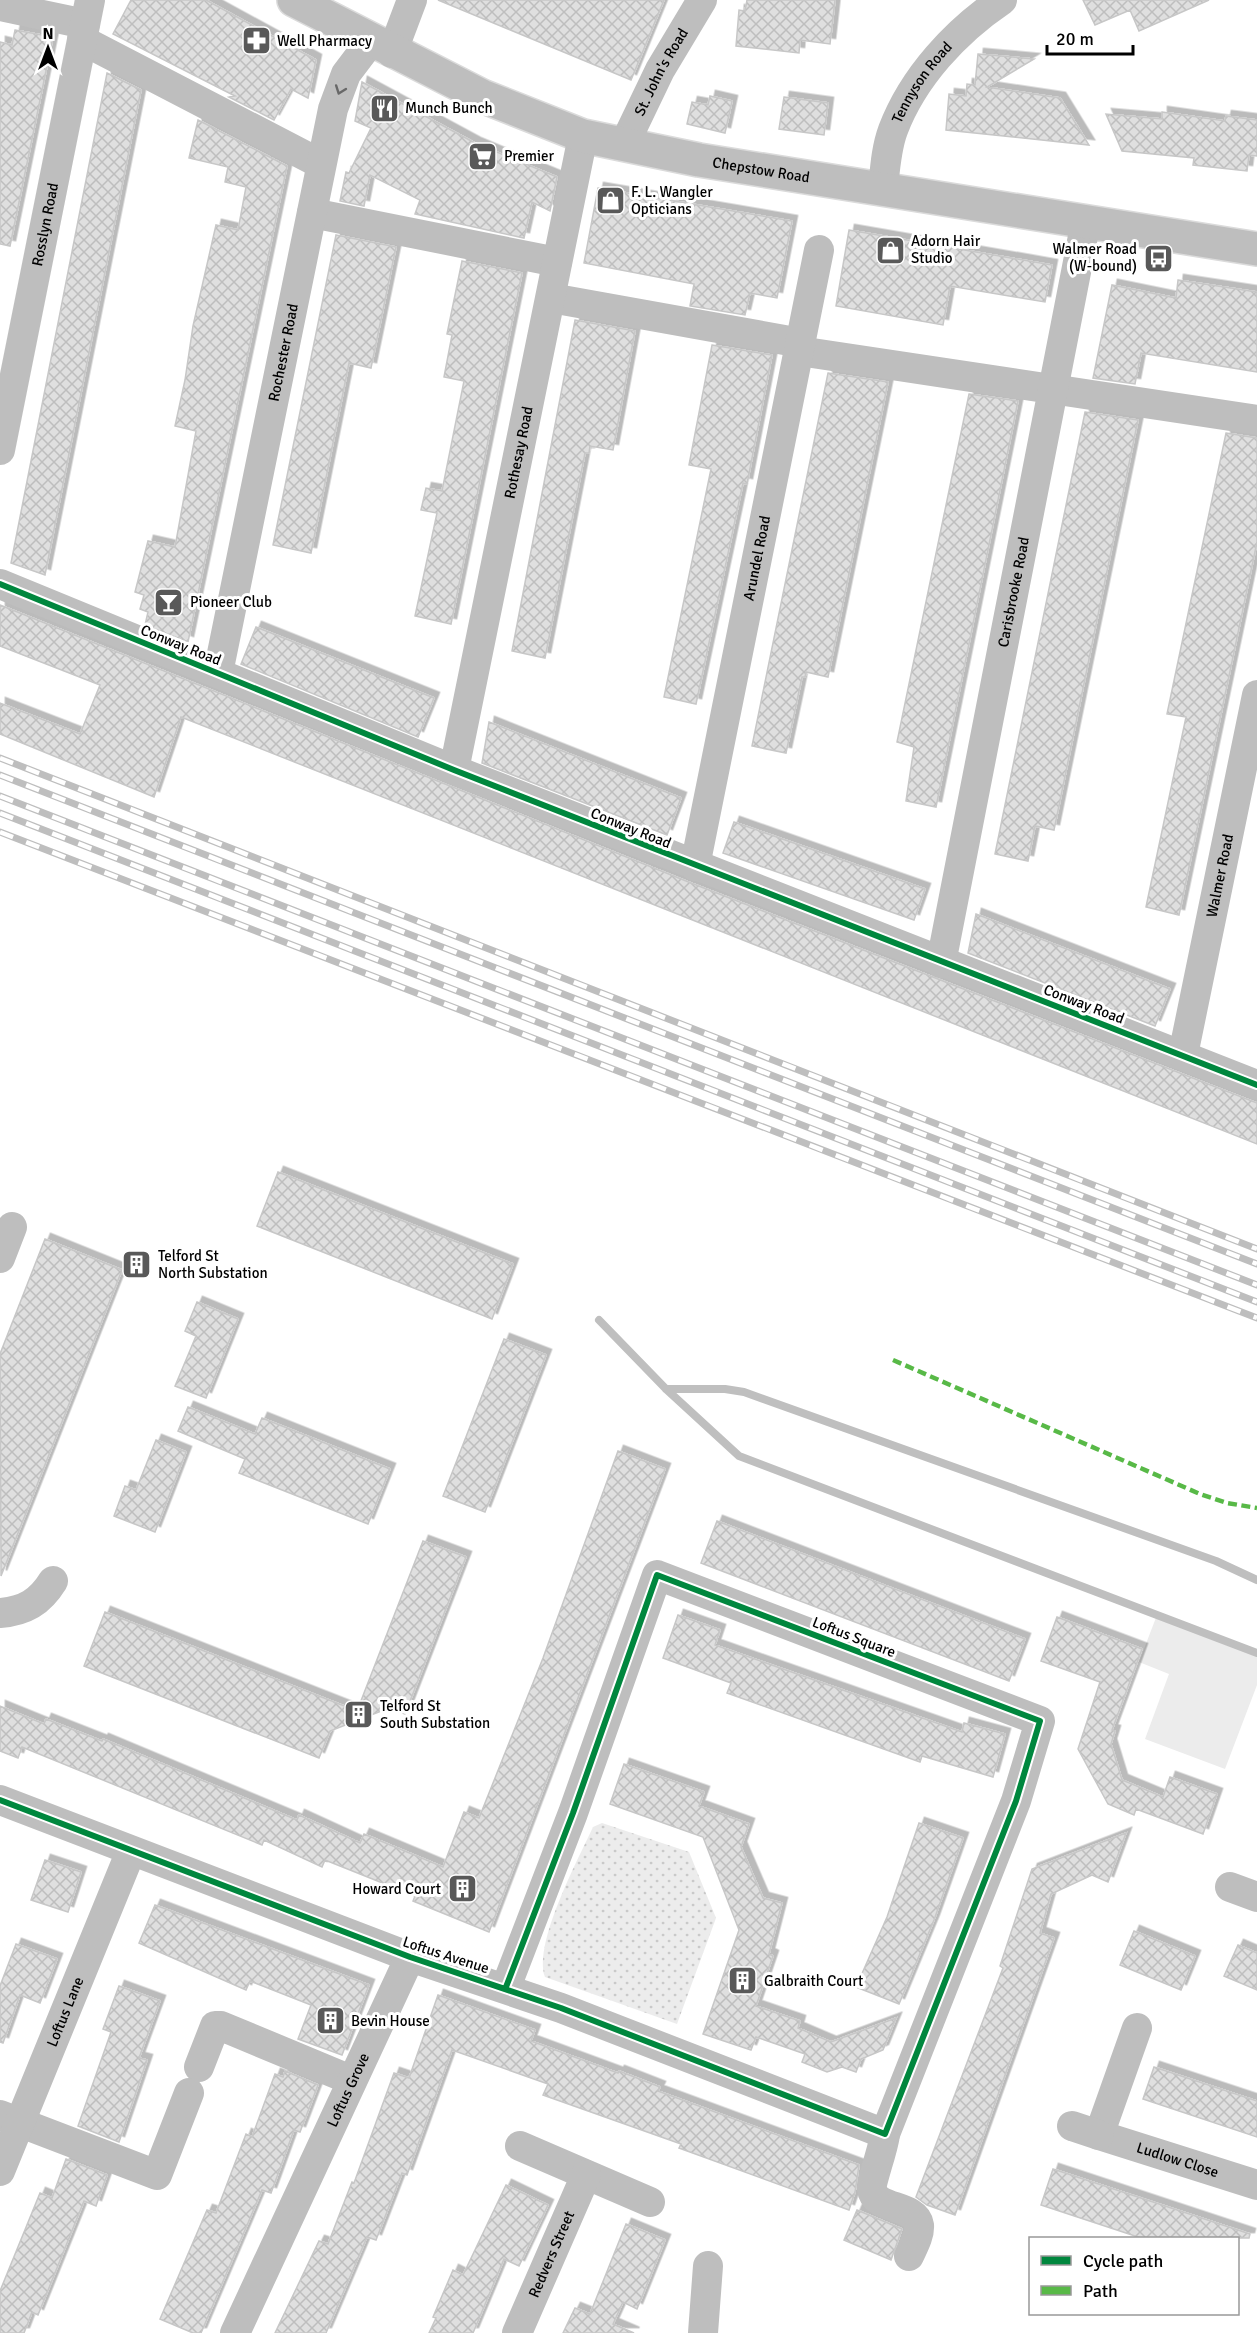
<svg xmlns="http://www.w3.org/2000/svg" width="1257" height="2333" viewBox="0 0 1257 2333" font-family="Signika,sans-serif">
  <defs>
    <pattern id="grass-dots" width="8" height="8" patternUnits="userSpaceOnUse" patternTransform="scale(1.5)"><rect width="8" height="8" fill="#ececec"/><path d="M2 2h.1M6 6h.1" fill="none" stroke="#c9c9c9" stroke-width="1.8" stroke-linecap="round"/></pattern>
    <pattern id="building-cross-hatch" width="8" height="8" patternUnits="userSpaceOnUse" patternTransform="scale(1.5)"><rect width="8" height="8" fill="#dfdfdf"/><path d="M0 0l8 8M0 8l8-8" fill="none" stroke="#bebebe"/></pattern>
    <filter id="shadow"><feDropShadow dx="5.5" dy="-5.5" stdDeviation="0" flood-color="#0004"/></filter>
  </defs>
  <rect width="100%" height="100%" fill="#fff"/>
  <path fill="url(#grass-dots)" d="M602,1823l87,29 27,66 -39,106 -132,-47c-12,-34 33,-117 48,-150z"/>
  <path fill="#ececec" d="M1157,1615l100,38v32l-32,84 -80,-30 24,-65 -30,-12z"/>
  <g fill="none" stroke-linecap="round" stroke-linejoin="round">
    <path stroke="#bfbfbf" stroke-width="8" d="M599,1320l67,69 73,67 518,197
      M666,1389h59l19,3 472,169 41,19"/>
  </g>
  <path fill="url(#building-cross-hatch)" stroke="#c7c7c7" stroke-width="1.5" filter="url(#shadow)" d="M131,0h75l110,60 -8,38 -17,-9 -17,31 -45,-23 6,-1 -122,-62z
    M438,0h226l-33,80z
    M747,0h88l-5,44 -30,-4 -1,13 -63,-7 3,-36 6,1z
    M1083,0h126l-70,31 -9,-21 -35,15z
    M15,30l38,7 -43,209 -10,-2v-202l12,3z
    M978,54l56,5 -47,28 73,11 29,47 -143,-15 3,-36 17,2 1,-12 8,1z
    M107,73l34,17 -96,485 -34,-12z
    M362,82l113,61 82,34 -7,34 -18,-9 -8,36 -109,-24 5,-14 -50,-25 -6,31 -24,-5 6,-29 3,1 22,-45 -16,-7z
    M710,96l22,5 -7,32 -38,-9 5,-22 16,3z
    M784,97l44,6 -4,32 -45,-6z
    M1162,112l63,9 1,-5 31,4v36l-8,-1 -2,16 -54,-6 1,-7 -72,-7 -16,-37 56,5z
    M198,120l89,46 -99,476 -43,-17 3,-13 -8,-3 4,-14 -9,-3 13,-51 27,6 21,-116 -21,-5 10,-46 8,-54 23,-101 22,5 8,-43 -21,-5 3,-15 -39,-9z
    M598,188l194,33 -15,77 -27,-5 -5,22 -55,-9 4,-22 -110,-21z
    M849,230l203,35 -7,37 -95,-16 -7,39 -107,-19z
    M336,235l60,12 -25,121 -22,-5 -38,190 -38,-8z
    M462,261l60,12 -71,351 -36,-8 22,-103 -16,-3 5,-22 16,3 22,-110 -20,-4 8,-42 -5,-1z
    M1178,280l79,12v80l-116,-19 -6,31 -42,-6 19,-93 64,13z
    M575,320l60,11 -22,119 -23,-4 -1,7h-4l-40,205 -33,-7z
    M712,345l60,10 -25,129 -4,-1 -47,221 -32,-7 47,-228 -22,-4z
    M828,373l60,9 -60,295 -22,-5 -1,5h-3l-16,76 -34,-7z
    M969,394l49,7 -82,406 -30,-6 8,-54 -17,-5z
    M1085,412l53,8 -84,410 -19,-4 -7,35 -33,-7z
    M1226,433l31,5v104l-78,373 -33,-8 40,-190 -19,-3z
    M0,605l691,278 566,220v41l-1076,-427 -27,80 -154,-63v-31l80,31 20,-49 -100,-39z
    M256,627l178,71 -16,39 -177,-73z
    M489,722l192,76 -14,37 -185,-72z
    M734,822l191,67 -11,31 -191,-67z
    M976,914l194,75 -15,37 -187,-73z
    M278,1172l235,92 -21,55 -235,-93z
    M45,1239l77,31 -121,306 -1,-222z
    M197,1302l41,17 -32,79 -31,-12 21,-50 -11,-5z
    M504,1339l42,16 -61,157 -42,-16z
    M188,1407l67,27 7,-16 128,51 -22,55 -129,-51 6,-14 -67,-28z
    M156,1440l30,12 -31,80 -41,-16 11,-30 11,4z
    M618,1451l47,18 -176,463 -76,-31 2,-5 -90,-36 -3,7 -58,-27 -2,5 -240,-98 -4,11 -18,-7v-45l44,18 2,-5 56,22 1,-2 194,81 2,-5 61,28 4,-9 79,33 21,-55 15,6 64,-160z
    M717,1521l308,118 -16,42 -308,-118z
    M423,1541l43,16 -61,157 -16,-6 -59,23 -11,27 -235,-92 21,-54 252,99z
    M678,1615l42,15 -5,15 247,87 2,-9 41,11 -12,43 -71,-21 -2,6 -193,-69 4,-10 -68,-25z
    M1057,1617l85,32 -30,81 3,1 -4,13 11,36 41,17 7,-20 47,17 -14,40 -67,-25 -2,6 -26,-11 -30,-55 22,-67 -59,-21z
    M624,1764l80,28 -5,14 50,18 -8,23 22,51 19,5 -13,51 4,2 -17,50 44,15 -2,7 33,14 65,-24 -13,32 -22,9 -5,13 -14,-5 -15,5 -25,-10 3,-8 -49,-17 -5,13 -48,-16 36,-104 -36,-93 -93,-33z
    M919,1823l44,15 -29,82 -35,84 -43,-17 31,-70z
    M1126,1833l-18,49 -16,-7 -41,19 -11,39 14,5 -99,277 -28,-10 -11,-8 87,-229 -3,-2 32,-97z
    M45,1860l36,12 -13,40 -37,-12z
    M155,1905l214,80 -27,70 -44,-16 13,-34 -61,-24 -4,9 -107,-47z
    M1134,1931l61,25 -14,34 -61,-25z
    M16,1944l41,15 -17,44 -20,-8 -17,48 -3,-1v-56z
    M1238,1945l19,8v37l-33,-14z
    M119,1986l41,15 -21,57 8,2 -28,82 -41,-16 33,-94 -8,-3z
    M438,1995l97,35 -4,11 87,32 1,-2 41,16 -2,4 201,74 -4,27 -6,18 -170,-62 2,-4 -138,-49 5,-11 -96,-34 -45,125 -5,-2 -26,67 -9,-3 -41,96h-51l44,-92 9,3 24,-62 2,1 40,-110 15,5z
    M1154,2067l103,34v36l-114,-38z
    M285,2071l33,14 -18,47 -6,-2 -23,63 -9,-3 -61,143h-8l-33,-14 47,-109 9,3 30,-79 6,3 23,-63 8,3z
    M66,2159l41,16 -11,31 -12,-5 -46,114 -6,-3 -8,21h-24v-42l40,-98 12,5z
    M1053,2169l197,65 -1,4h-108l-100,-33z
    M506,2185l42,20 -29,61 -15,-7 -31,74h-44l7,-15 -3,-1 20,-47 10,5z
    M857,2210l45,19 -11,31 -47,-20z
    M626,2224l39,16 -28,69 -14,-7 -10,22 21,9h-71l12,-25 15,6z"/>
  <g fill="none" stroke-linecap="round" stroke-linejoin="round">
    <defs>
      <g id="major">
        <path id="s13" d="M294,0l188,96 101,40 116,24 558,89"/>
      </g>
    </defs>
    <use href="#major" stroke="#dbdbdb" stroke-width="36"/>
    <g stroke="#bebebe" stroke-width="30">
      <path d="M0,6l85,18"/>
      <path d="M82,40l239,124"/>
      <path d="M392,53l20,-53"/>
      <path id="s1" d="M624,145l36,-75 42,-70"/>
      <path id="s2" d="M883,189c2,-20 3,-40 10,-59 20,-53 63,-99 109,-130"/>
      <path d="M312,213l245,49"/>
      <path d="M551,298l250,45"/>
      <path d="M799,351l458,69"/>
      <path id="s3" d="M0,450l90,-450"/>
      <path d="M0,584l454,186 803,315"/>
      <path id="s4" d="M218,673l115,-564 13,-35 25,-33"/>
      <path id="s5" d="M454,770l129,-634"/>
      <path id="s6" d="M695,866l124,-616"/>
      <path id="s7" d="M941,963l145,-742"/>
      <path id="s8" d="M1183,1055l74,-360"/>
      <path d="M0,1258l12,-31"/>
      <path d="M0,1613c25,-2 40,-11 53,-32"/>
      <path d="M0,1800l410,157 151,51 324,126"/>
      <path d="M1230,1887l27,10"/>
      <path d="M506,1987l67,-174 84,-238 383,146 -24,80 -131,333c-1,13 -14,47 -13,55 2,21 44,15 47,36 1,10 -6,22 -10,31"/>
      <path id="s9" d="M1137,2028l-38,107 158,50"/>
      <path d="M199,2067l16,-41h6l130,54"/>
      <path d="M0,2115l157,60 32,-82"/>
      <path d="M1072,2126l27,9"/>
      <path d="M520,2146l130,56"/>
      <path id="s10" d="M0,2171l131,-320"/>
      <path id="s11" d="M235,2333l175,-376"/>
      <path id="s12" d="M517,2333l69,-158"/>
      <path d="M703,2333l5,-67"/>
    </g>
    <use href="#major" stroke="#bebebe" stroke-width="33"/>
    <defs>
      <path id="rail" d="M0,758l1257,491
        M0,775l1257,489
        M0,796l1257,489
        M0,813l1257,489
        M0,832l1257,486"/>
    </defs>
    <use href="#rail" stroke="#bebebe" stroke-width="7"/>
    <use href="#rail" stroke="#fff" stroke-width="4.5" stroke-dasharray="14" stroke-linecap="butt"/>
    <path stroke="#58b947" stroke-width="4.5" stroke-dasharray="9 4.5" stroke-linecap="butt" d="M893,1360l307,134 27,9 30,5"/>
    <defs>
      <path id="cycleway" d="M0,584l454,186 803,315
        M0,1800l410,157 151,51 324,126 131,-333 24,-80 -383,-146 -84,238 -67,174"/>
    </defs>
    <use href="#cycleway" stroke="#fff" stroke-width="10"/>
    <use href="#cycleway" stroke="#00873e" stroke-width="6"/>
  </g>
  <defs><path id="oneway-chevron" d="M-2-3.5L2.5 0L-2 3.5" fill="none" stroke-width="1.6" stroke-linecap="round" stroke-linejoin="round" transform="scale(1.5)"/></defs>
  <use stroke="#686868" href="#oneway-chevron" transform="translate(340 90) rotate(110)"/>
  <defs>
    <symbol id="pharmacy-square" viewBox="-11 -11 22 22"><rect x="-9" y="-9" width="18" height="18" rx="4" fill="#595959" stroke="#fff"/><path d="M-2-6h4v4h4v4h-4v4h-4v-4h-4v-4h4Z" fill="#fff"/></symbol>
    <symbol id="restaurant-square" viewBox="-11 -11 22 22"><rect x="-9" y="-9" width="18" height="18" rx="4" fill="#595959" stroke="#fff"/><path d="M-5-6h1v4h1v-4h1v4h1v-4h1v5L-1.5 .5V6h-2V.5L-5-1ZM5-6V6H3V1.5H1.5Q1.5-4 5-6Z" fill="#fff"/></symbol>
    <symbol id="supermarket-square" viewBox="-11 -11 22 22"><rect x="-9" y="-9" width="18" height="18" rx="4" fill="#595959" stroke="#fff"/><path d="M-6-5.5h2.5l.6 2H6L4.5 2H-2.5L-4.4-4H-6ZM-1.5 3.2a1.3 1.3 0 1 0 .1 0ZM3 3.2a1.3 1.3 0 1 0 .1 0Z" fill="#fff"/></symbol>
    <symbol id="shop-square" viewBox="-11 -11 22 22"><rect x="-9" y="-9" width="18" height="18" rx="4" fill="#595959" stroke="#fff"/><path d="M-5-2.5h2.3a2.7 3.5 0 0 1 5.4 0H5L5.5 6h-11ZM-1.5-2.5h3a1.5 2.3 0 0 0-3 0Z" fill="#fff"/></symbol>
    <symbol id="bus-square" viewBox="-11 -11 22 22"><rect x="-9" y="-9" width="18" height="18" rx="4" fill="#595959" stroke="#fff"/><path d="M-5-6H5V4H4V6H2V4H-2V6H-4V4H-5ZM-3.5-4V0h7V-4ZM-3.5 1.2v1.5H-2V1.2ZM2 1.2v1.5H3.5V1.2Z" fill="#fff"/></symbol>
    <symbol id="bar-square" viewBox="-11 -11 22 22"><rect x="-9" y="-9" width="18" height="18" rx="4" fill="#595959" stroke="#fff"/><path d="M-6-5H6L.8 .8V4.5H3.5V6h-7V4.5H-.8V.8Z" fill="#fff"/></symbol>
    <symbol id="building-square" viewBox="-11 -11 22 22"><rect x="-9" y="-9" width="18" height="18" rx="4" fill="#595959" stroke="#fff"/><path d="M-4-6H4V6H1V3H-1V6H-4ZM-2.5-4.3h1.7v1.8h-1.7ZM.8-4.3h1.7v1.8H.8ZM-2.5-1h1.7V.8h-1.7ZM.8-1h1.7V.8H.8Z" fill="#fff"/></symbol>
  </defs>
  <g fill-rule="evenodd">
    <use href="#pharmacy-square" x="240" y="24" width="33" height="33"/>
    <use href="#restaurant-square" x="368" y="92" width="33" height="33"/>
    <use href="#supermarket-square" x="466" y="140" width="33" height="33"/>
    <use href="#shop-square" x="594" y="184" width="33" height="33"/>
    <use href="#shop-square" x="874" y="234" width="33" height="33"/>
    <use href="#bus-square" x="1142" y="242" width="33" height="33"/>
    <use href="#bar-square" x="152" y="586" width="33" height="33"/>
    <use href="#building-square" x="120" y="1248" width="33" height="33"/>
    <use href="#building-square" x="342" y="1698" width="33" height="33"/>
    <use href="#building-square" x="446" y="1872" width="33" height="33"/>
    <use href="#building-square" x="726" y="1964" width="33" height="33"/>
    <use href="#building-square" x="314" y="2004" width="33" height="33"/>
  </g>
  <g text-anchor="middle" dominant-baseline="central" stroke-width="6" stroke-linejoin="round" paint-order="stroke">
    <g font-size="15" fill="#000" stroke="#fff" text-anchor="start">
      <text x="277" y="41">Well Pharmacy</text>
      <text x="405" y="108">Munch Bunch</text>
      <text x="504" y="156">Premier</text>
      <text x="631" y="192">F. L. Wangler<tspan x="631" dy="17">Opticians</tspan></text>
      <text x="911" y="241">Adorn Hair<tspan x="911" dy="17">Studio</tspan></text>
      <text x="1137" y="249" text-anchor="end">Walmer Road<tspan x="1137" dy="17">(W-bound)</tspan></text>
      <text x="190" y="602">Pioneer Club</text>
      <text x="158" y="1256">Telford St<tspan x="158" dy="17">North Substation</tspan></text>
      <text x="380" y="1706">Telford St<tspan x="380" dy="17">South Substation</tspan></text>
      <text x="441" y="1889" text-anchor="end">Howard Court</text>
      <text x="764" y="1981">Galbraith Court</text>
      <text x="351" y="2021">Bevin House</text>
    </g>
    <g font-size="15" fill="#000" stroke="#fff">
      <text stroke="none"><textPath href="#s1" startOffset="82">St. John's Road</textPath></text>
      <text stroke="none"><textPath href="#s2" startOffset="116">Tennyson Road</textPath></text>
      <text stroke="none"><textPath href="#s13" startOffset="501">Chepstow Road</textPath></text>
      <text stroke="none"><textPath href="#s3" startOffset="230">Rosslyn Road</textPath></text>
      <text stroke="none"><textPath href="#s4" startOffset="327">Rochester Road</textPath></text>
      <text stroke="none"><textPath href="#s5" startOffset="324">Rothesay Road</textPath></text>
      <text stroke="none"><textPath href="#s6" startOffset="314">Arundel Road</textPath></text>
      <text stroke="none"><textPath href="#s7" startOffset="378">Carisbrooke Road</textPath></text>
      <text transform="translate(181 645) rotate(22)">Conway Road</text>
      <text transform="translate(631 828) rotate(22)">Conway Road</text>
      <text stroke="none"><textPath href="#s8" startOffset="183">Walmer Road</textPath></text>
      <text transform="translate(1084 1004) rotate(21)">Conway Road</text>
      <text transform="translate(854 1637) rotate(21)">Loftus Square</text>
      <text transform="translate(446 1955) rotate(18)">Loftus Avenue</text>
      <text stroke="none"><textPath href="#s10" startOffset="172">Loftus Lane</textPath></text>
      <text stroke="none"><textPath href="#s11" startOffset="268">Loftus Grove</textPath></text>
      <text stroke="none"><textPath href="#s9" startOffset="196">Ludlow Close</textPath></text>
      <text stroke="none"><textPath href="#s12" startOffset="86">Redvers Street</textPath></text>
    </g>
  </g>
  <rect x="1029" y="2237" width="210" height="78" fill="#ffffff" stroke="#999999" stroke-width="1.5"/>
  <rect x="1041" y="2256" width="30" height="9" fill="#00873e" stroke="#999999" stroke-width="1.5"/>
  <text x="1083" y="2267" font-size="18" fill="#000000">Cycle path</text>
  <rect x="1041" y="2286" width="30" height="9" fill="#58b947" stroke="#999999" stroke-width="1.5"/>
  <text x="1083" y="2297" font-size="18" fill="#000000">Path</text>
  <g transform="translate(48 48)" stroke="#ffffff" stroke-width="4.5" paint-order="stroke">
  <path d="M0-4.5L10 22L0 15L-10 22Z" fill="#000000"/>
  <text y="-9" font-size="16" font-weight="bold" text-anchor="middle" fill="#000000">N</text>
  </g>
  <path d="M1047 45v9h86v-9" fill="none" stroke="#000000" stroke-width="3"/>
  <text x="1056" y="45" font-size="18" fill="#000000" stroke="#ffffff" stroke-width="4.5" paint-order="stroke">20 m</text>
</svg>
